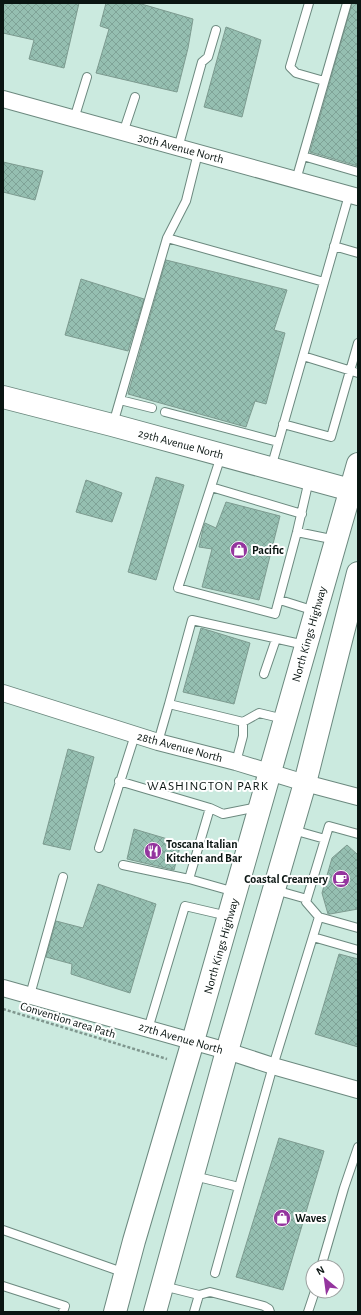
<svg xmlns="http://www.w3.org/2000/svg" width="361" height="1315" viewBox="0 0 361 1315" font-family="'Alegreya Sans',sans-serif">
  <defs>
    <pattern id="building-cross-hatch" width="8" height="8" patternUnits="userSpaceOnUse"><rect width="8" height="8" fill="#95bfb1"/><path d="M0 0l8 8M0 8l8-8" fill="none" stroke="#7fa397"/></pattern>
  </defs>
  <rect width="100%" height="100%" fill="#cbeadf"/>
  <path fill="url(#building-cross-hatch)" stroke="#7d9b90" d="M3,3h76l-15,65 -35,-9 5,-19 -31,-7z
    M106,3h32l55,16 -5,29 -11,44 -81,-19 13,-44 -9,-3z
    M352,3h6v163l-48,-14z
    M226,27l35,13 -19,77 -38,-10z
    M3,162l40,9 -8,29 -32,-8z
    M166,260l121,30 -13,40 11,3 -19,71 -11,-3 -9,26 -118,-33z
    M81,279l63,20 -16,52 -63,-16z
    M156,477l28,8 -28,95 -28,-8z
    M86,480l36,13 -10,29 -36,-10z
    M226,502l54,14 -21,84 -57,-13 10,-38 -13,-2 4,-18 2,-6 11,5z
    M201,628l49,15 -16,61 -51,-12z
    M68,749l26,8 -24,93 -27,-6z
    M134,829l47,14 -7,27 -47,-11z
    M347,845l11,10v54l-28,5h-2l-6,-21 10,-35z
    M98,884l58,20 -26,89 -59,-19 1,-10 -26,-7 10,-36 27,7z
    M339,954l19,5v88l-43,-13z
    M279,1138l45,13 -41,139 -47,-13z"/>
  <g fill="none" stroke-linecap="round" stroke-linejoin="round">
    <defs>
      <path id="lane" d="M309,3l-19,64 6,6 28,8
        M74,119l13,-42
        M123,133l12,-36
        M178,148l24,-86 6,-5 8,-27
        M303,156l55,16
        M296,180l51,-177
        M167,238l157,44
        M334,246l24,7
        M303,356l55,17
        M120,400l32,8
        M165,412l113,30
        M113,424l54,-186 19,-37 12,-48
        M283,424l48,13 27,-94
        M221,456l-43,132 97,26 22,-82 12,-52
        M271,468l78,-273
        M211,487l91,27
        M297,532l39,8
        M280,600l35,11
        M264,674l12,-35
        M284,719l-25,-6 -16,9 -74,-18 23,-84 113,25
        M158,742l11,-38
        M236,762l7,-26v-14
        M119,781l91,27 13,6 35,-7
        M210,808l-21,71 46,13
        M293,830l32,9
        M358,834l-29,-8 -23,76 13,15 39,11
        M99,848l36,-113
        M123,865l66,14
        M275,890l32,9
        M313,937l45,13
        M30,995l33,-118
        M148,1029l37,-123 43,10
        M194,1176l45,11 -24,86
        M239,1187l34,-121 46,-149
        M3,1230l122,43
        M321,1267l23,-79 14,-41
        M3,1286l62,20 -2,6
        M163,1286l36,9 11,-3 54,14 5,3 1,3
        M194,1312l5,-17
        M308,1312l7,-21"/>
      <path id="street" d="M3,99l355,98
        M3,693l155,49 78,20 69,21 53,14
        M3,988l224,63 46,15 85,24"/>
      <path id="secondary" d="M3,397l109,28 246,67"/>
      <path id="primary" d="M115,1312l19,-71 59,-200 165,-577
        M155,1312l72,-261 78,-268 53,-210"/>
    </defs>
    <use href="#lane" stroke="#6c897f" stroke-width="10"/>
    <use href="#street" stroke="#6c897f" stroke-width="18"/>
    <use href="#secondary" stroke="#6c897f" stroke-width="24"/>
    <use href="#primary" stroke="#6c897f" stroke-width="24"/>
    <path stroke="#7f968e" stroke-width="2.5" stroke-dasharray="3 2" stroke-linecap="butt" d="M3,1009l164,50"/>
    <use href="#lane" stroke="#fff" stroke-width="8"/>
    <use href="#street" stroke="#fff" stroke-width="16"/>
    <use href="#secondary" stroke="#fff" stroke-width="22"/>
    <use href="#primary" stroke="#fff" stroke-width="22"/>
  </g>
  <defs>
    <symbol id="shop-disc" viewBox="-11 -11 22 22"><circle r="9.5" fill="#94359e" stroke="#fff"/><path d="M-5-2.5h2.3a2.7 3.5 0 0 1 5.4 0H5L5.5 6h-11ZM-1.5-2.5h3a1.5 2.3 0 0 0-3 0Z" fill="#fff"/></symbol>
    <symbol id="restaurant-disc" viewBox="-11 -11 22 22"><circle r="9.5" fill="#94359e" stroke="#fff"/><path d="M-5-6h1v4h1v-4h1v4h1v-4h1v5L-1.5 .5V6h-2V.5L-5-1ZM5-6V6H3V1.5H1.5Q1.5-4 5-6Z" fill="#fff"/></symbol>
    <symbol id="cafe-disc" viewBox="-11 -11 22 22"><circle r="9.5" fill="#94359e" stroke="#fff"/><path d="M-5.5-4.5H6V0H3Q3 3.5 0 3.5H-2.5Q-5.5 3.5-5.5 0ZM3-3.2v2h1.7v-2ZM-6 4.5H4V6H-6Z" fill="#fff"/></symbol>
  </defs>
  <g fill-rule="evenodd">
    <use href="#shop-disc" x="229" y="540" width="20" height="20"/>
    <use href="#restaurant-disc" x="143" y="841" width="20" height="20"/>
    <use href="#cafe-disc" x="331" y="869" width="20" height="20"/>
    <use href="#shop-disc" x="272" y="1208" width="20" height="20"/>
  </g>
  <g text-anchor="middle" dominant-baseline="central" stroke-width="4" stroke-linejoin="round" paint-order="stroke">
    <g font-size="12" fill="#0a1512" stroke="#fff">
      <text transform="translate(181 148) rotate(15)">30th Avenue North</text>
      <text transform="translate(181 444) rotate(15)">29th Avenue North</text>
      <text transform="translate(309 634) rotate(-74)">North Kings Highway</text>
      <text transform="translate(180 747) rotate(15)">28th Avenue North</text>
      <text transform="translate(221 946) rotate(-74)">North Kings Highway</text>
      <text transform="translate(68 1020) rotate(17)">Convention area Path</text>
      <text transform="translate(181 1038) rotate(16)">27th Avenue North</text>
    </g>
    <g font-size="12" font-weight="bold" fill="#0a1512" stroke="#fff" text-anchor="start">
      <text x="252" y="550">Pacific</text>
      <text x="166" y="844">Toscana Italian<tspan x="166" dy="14">Kitchen and Bar</tspan></text>
      <text x="328" y="879" text-anchor="end">Coastal Creamery</text>
      <text x="295" y="1218">Waves</text>
    </g>
    <g font-size="13" letter-spacing="1" fill="#0a1512" stroke="#fff">
      <text x="208" y="786">WASHINGTON PARK</text>
    </g>
  </g>
  <rect width="361" height="1315" fill="none" stroke="#0a1512" stroke-width="8"/>
  <g transform="translate(325 1279) rotate(331)"><circle r="19" fill="#ffffff" stroke="#9da1a0"/>
  <path d="M0-3L7 15L0 10L-7 15Z" fill="#94359e"/>
  <text y="-6" font-size="11" font-weight="bold" text-anchor="middle" fill="#0a1512">N</text>
  </g>
</svg>
